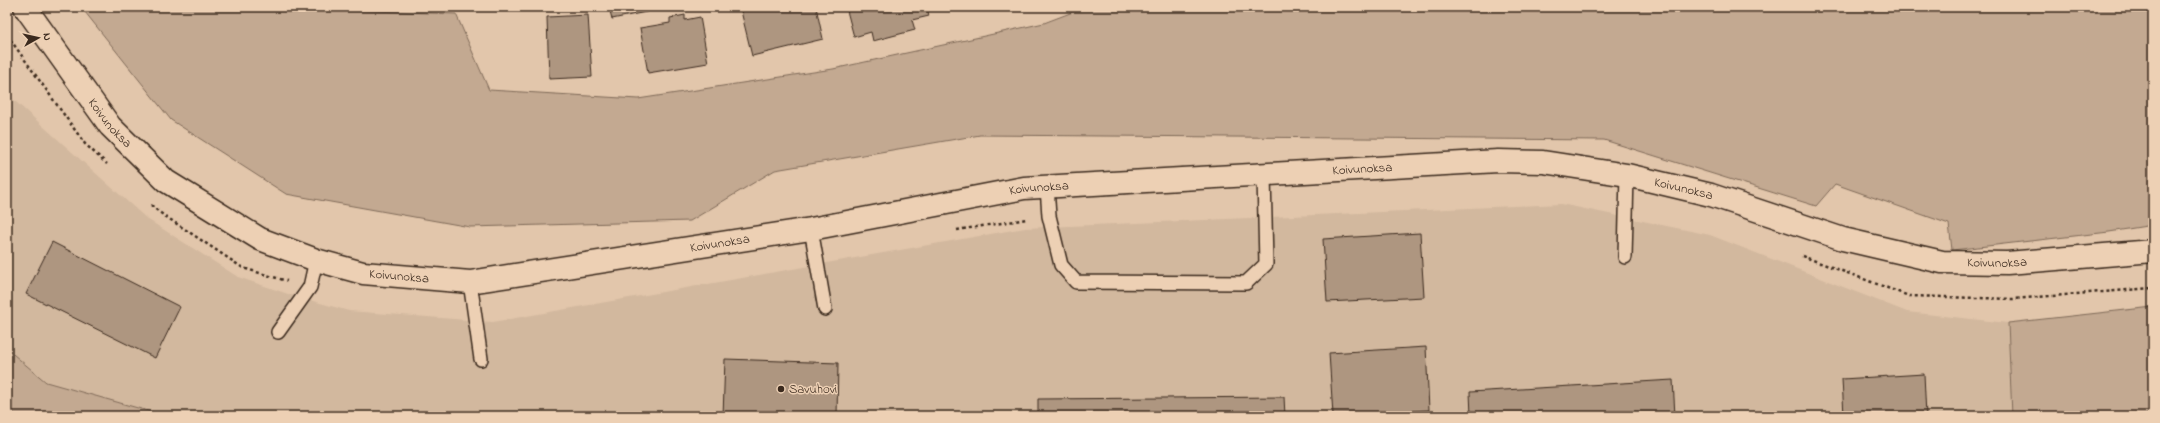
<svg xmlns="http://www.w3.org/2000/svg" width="2160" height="423" viewBox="0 0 2160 423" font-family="'Indie Flower',sans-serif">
  <rect width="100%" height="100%" fill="#e2c6ab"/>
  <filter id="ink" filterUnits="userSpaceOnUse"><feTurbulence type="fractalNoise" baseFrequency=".025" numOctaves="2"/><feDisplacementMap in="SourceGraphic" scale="8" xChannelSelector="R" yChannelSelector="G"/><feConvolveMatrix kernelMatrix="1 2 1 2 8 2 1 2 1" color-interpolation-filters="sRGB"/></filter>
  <g filter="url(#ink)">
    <path fill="#d2b89e" d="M7,94l140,125 91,58 53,18 58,16 144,11 532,-94 536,-24 149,31 197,77 101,11 4,93h-1846l-120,-34 -39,-33z"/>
    <path fill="#c3a991" stroke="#7f6a58" d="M81,7h264v3l111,4 33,76 149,9 195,-30 211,-46 42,-16h1067v218l-44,7 -157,18 -3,-26 -114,-40 -19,22 -212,-66 -624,-5 -205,35 -85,51 -220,6 -184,-33 -115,-74z
      M2153,307v109h-141l-4,-93z
      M7,349l39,33 120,34h-159z"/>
    <path fill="#ae9680" stroke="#3b2a1e" d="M609,7h41l1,4 -39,8z
      M740,7h76l7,32 -71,17z
      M846,7h81l2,9 -17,4 3,10 -42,11 -2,-9 -17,5z
      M588,15l4,62 -43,2 -2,-62z
      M685,15v5l15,-3 8,46 -60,10 -8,-45 30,-5v-5z
      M1420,233l4,64 -97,5 -4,-63z
      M52,242l128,65 -25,51 -129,-64z
      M1426,347l3,63 -96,5 -4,-62z
      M725,359l113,4 -1,53h-114z
      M1924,374l2,42h-82l-2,-37z
      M1673,380l2,36h-204l-1,-24z
      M1284,397l1,19h-247v-17z"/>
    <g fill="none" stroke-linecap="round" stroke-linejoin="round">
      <defs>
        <path id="lane" d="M1047,187l2,29 12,49 15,17 170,1 20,-19 -2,-89
          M811,229l14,80
          M1625,257l2,-82
          M470,282l11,77
          M278,332l32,-45 6,-27"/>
        <g id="street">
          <path id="s1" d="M25,7l85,119 56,55 94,58 56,21 47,13 107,9 341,-53 213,-41 474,-27 45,1 84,13 84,20 132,44 99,23 65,1 146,-12"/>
        </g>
      </defs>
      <use href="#lane" stroke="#3b2a1e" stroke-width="16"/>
      <use href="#street" stroke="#3b2a1e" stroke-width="25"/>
      <path stroke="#3b2a1e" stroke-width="2.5" stroke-dasharray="3 3" stroke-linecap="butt" d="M7,35l78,109 22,20
        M151,205l8,7 84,56 44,13
        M957,230l70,-11
        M1802,256l107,40 104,3 140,-11"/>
      <use href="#lane" stroke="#edd0b4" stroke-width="13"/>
      <use href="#street" stroke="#edd0b4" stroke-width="22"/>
    </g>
  </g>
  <circle fill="#3b2a1e" stroke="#edd0b4" stroke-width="1.5" cx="781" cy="389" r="4"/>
  <g text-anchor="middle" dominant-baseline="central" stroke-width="3" stroke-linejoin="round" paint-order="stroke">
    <g font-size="13" fill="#3b2a1e" stroke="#edd0b4">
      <text stroke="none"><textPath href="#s1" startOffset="144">Koivunoksa</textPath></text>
      <text stroke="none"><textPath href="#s1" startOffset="1452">Koivunoksa</textPath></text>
      <text stroke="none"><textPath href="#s1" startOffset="1128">Koivunoksa</textPath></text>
      <text stroke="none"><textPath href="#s1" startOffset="1776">Koivunoksa</textPath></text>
      <text stroke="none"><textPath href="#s1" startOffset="804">Koivunoksa</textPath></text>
      <text stroke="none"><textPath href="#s1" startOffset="2100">Koivunoksa</textPath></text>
      <text stroke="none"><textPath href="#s1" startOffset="480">Koivunoksa</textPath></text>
    </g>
    <g font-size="13" fill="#3b2a1e" stroke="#edd0b4" text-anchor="start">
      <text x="789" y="389">Savuhovi</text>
    </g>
  </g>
  <rect width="2160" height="423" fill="none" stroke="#edd0b4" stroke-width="24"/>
  <rect x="12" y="12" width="2136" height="399" fill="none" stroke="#3b2a1e" stroke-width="1.5" filter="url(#ink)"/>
  <g transform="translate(38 38) rotate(82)" stroke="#edd0b4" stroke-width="3" paint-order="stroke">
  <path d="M0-3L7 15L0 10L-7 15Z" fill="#3b2a1e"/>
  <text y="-6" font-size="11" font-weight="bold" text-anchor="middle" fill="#3b2a1e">N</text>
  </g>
</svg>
